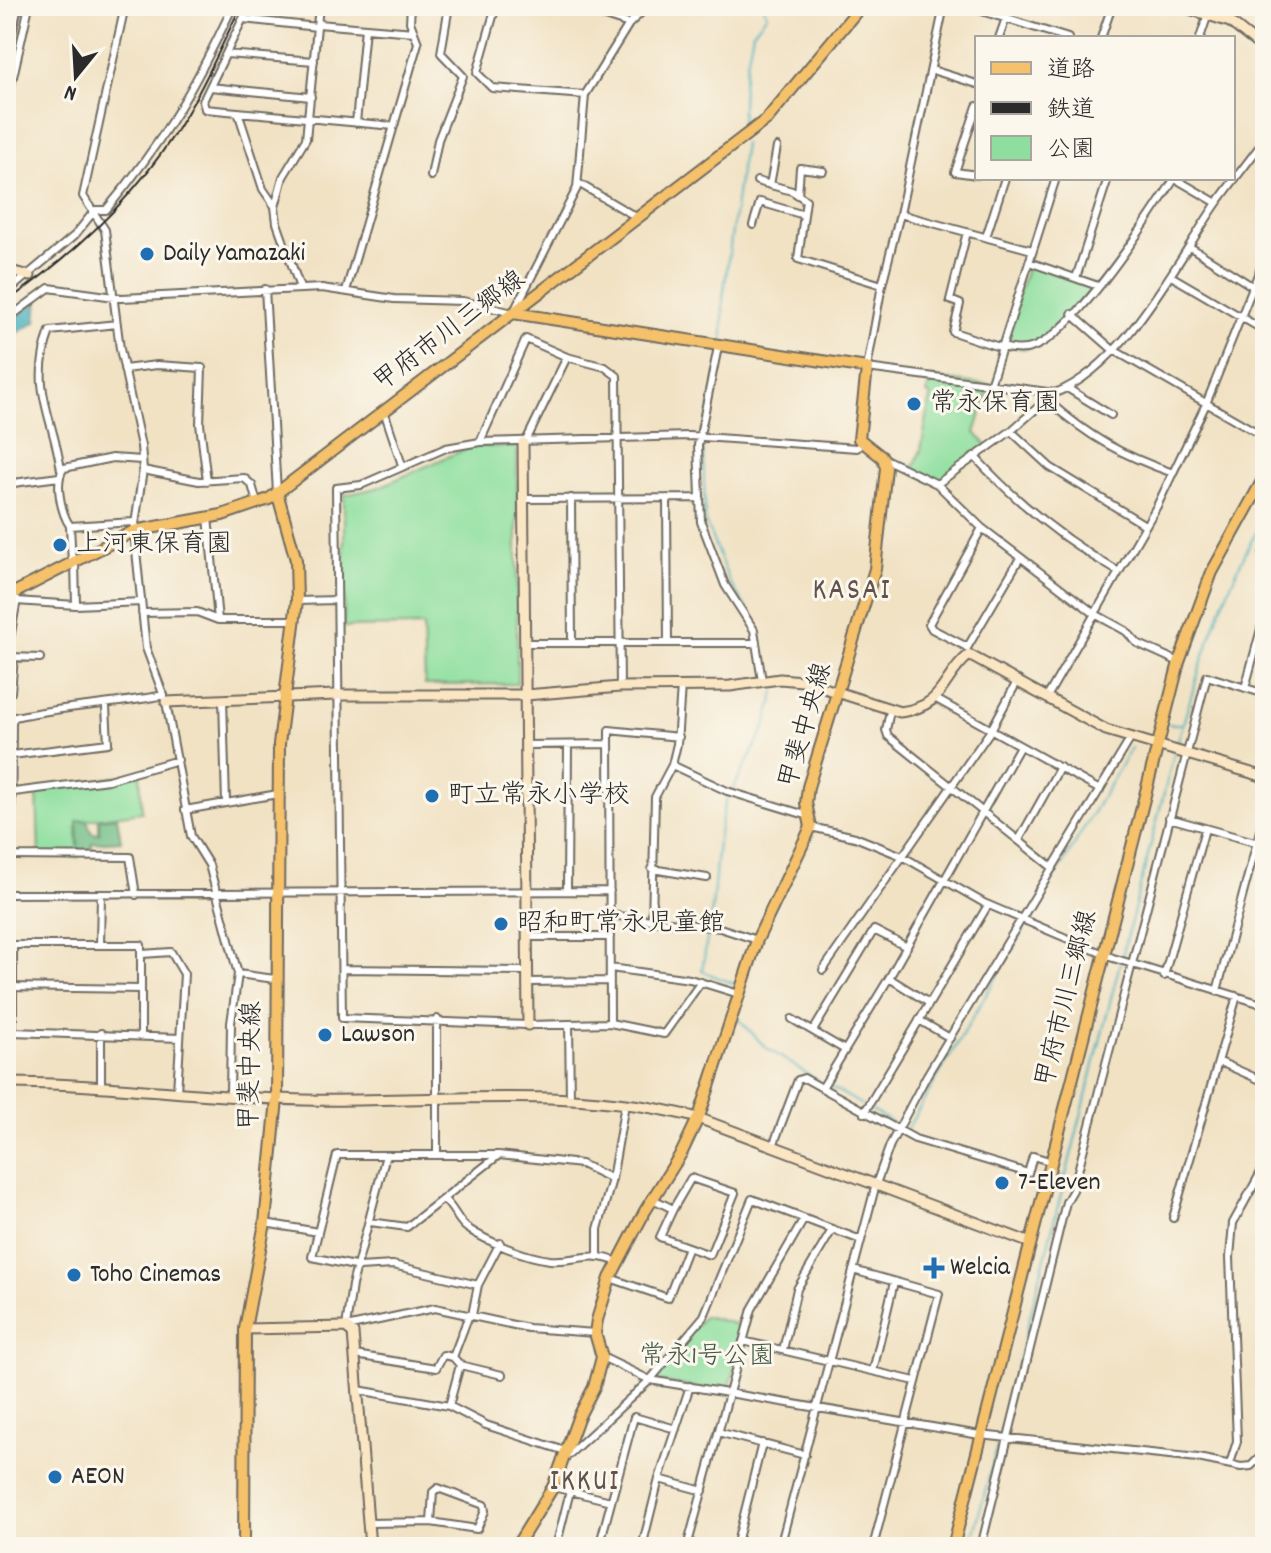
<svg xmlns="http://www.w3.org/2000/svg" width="1271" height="1553" viewBox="0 0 1271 1553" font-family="Dekko,'Klee One',sans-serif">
  <rect width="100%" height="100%" fill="#fbf7ec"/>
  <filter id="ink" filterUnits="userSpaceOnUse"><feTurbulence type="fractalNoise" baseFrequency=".0125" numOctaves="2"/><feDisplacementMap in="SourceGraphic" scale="16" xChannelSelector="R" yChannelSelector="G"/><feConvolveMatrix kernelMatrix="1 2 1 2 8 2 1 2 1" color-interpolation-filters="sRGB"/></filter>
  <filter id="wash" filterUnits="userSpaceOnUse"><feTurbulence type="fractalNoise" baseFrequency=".006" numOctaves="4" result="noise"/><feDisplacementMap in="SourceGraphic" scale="32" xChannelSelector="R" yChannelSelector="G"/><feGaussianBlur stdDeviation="1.8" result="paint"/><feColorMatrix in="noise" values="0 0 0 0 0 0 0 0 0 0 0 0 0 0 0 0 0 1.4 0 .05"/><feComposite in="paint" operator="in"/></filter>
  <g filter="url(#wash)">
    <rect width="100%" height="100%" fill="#f1e2c4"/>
    <path fill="#8edf9f" stroke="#5c8565" stroke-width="2" d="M1029,262l69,24 -50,51 -22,12 -24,-3z
      M930,378l60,7 -15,48 13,13 -51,38 -25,-12 9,-22 10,-54 -4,-2z
      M472,446l45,1v237l-92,1 -2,-59 -79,1v-132l33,-7z
      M140,773l2,39 -64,9 1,36 -40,-1 -2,-66z
      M704,1316l42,11 -18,66 -78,-13z"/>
    <path fill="#72be86" stroke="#4e7458" stroke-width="2" d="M117,817l4,24 -29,2v7h-14l-1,-29 10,-1 5,13 7,1v-15z"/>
    <path fill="#3faebb" stroke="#356c73" stroke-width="2" d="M38,300l-2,22 -30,17v-13z"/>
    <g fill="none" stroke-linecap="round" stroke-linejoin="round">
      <path stroke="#3faebb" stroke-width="2" d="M6,84l17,-78
        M741,133l2,-50 10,-51 14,-17 -4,-9
        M723,343v-45l21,-155
        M723,349l-20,91 2,81 25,62 28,43 8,46
        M1169,724h13
        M1176,748c23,-80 46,-159 89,-231
        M733,789l32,-61 10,-36
        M710,922c7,-42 4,-83 17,-124
        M708,933l-6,38 35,14
        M1122,957l52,-203
        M739,1019l26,28 55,35
        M829,1086l33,19
        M869,1109l22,13
        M907,1129l224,-381
        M1053,1175l11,2
        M1000,1434l120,-471
        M970,1547l29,-107"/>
    </g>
  </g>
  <g filter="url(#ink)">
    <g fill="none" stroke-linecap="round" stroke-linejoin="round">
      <defs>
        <path id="street" d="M125,6l-42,190 22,34 15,119 21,97 2,24 -9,61 12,117 20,54 25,134 18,29 29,109 -7,49 -1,73
          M249,6l-46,95 2,8 189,17
          M496,6l-19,67 15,15 93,7
          M574,6l55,18
          M944,6l-44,208 132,36
          M966,6l102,32
          M243,19l74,8
          M318,24l96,8
          M999,38l7,-20
          M1101,38l11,-32
          M1200,38l8,-24
          M226,54l88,7
          M6,60l12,-54
          M932,70l45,14
          M210,87l101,10
          M977,106l-22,66 22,3
          M6,108l23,-102
          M238,112l25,77 11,16
          M356,123l9,-95
          M431,176l7,-36 25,-64 -22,-23 8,-47
          M1174,178l43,25
          M757,181l35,10 14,9 -8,59 84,26
          M578,183l60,35
          M770,185l7,-38
          M798,195l2,-27 23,3
          M900,214l-18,71 -15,83 188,25c70,-27 121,-131 162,-190 15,-21 32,-42 48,-64
          M753,225l7,-23 44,13
          M967,232l-17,68 10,4 -7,28c22,6 50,20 73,17 44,-6 125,-134 149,-171
          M986,237l19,-59
          M1190,247l65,41
          M1029,262l69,24
          M1171,276l94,55
          M1076,278l32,-100
          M300,288l-23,-65 -2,-16 8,-30 23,-38 13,-133
          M265,289l12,203
          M346,291l72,-248 -8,-21 1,-16
          M6,293l69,-58 20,-25h11c58,-69 89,-123 127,-204
          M1072,314l40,35 153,88
          M6,320l43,-32 73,10 200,-10 72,11 69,2 50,12 64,-125 8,-93 44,-71 19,-18
          M718,347l-20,98 3,77 24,63 29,45 8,51
          M124,369l33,-4 45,3 -2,56 7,57
          M990,385l66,-207
          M1067,388l44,27
          M1048,401c41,36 73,54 125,72
          M384,411l18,54
          M1011,431l39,36 95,58
          M480,442l46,-103 41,18 38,10 12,9 3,311
          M525,443l42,-86
          M974,456c42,46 91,85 145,116
          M883,458l54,26 45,44 113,86 31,17 11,12 42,19
          M61,470c-8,-55 -32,-82 -11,-139l67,-7
          M143,470l56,11 45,-3 8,7 5,18
          M6,484l53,-7
          M937,484l74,-53 43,-38
          M571,498l1,145
          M667,498l1,145
          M524,499l176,-1
          M208,517l10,103
          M134,522l-64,4c-9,-13 -16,-45 -6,-58l48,-10 30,2
          M70,526l2,37
          M1263,553h2
          M75,561l1,44
          M16,601l60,4 65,-3
          M297,601l40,-1
          M142,613l55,-1 21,8h78
          M525,643h231
          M967,647l-35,-18 -3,-5 53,-96
          M967,648l53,-90
          M7,656l10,-57
          M10,657l30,1
          M1245,688l20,-74
          M6,692h5l3,-35
          M1047,697l110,-191 49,-102 59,-147
          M223,699l3,104
          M936,699l164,91
          M890,711l-4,19 2,6 165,132
          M526,745l83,-1
          M1020,746l-131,232 -67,110 93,51 113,34 5,-17 16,5
          M12,755l96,-12 -2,-36
          M672,765l55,26 82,25
          M6,793l102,-13 70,-20
          M185,810l93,-16
          M1169,818l96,27
          M811,827l44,10 47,19 82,47 129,55 152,47
          M1020,838l40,-71
          M652,869l55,9
          M567,891l1,-146
          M6,894l604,-3
          M136,895l-6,-38 -119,-1 1,-135 3,-4c49,-11 99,-12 149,-22
          M610,915l110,13 37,12
          M652,921l3,-124 17,-32 5,-21 4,-58
          M527,937h83
          M100,945l1,-50
          M142,954l29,-2 13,22 -7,118
          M610,968l80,11 49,15
          M342,969l185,2
          M823,970l168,-240 27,-50
          M238,974l37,5
          M1164,976l41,-147
          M889,978l40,25
          M528,982l82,-1
          M701,982l-37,52 -54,-11 -82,2 -186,-7 -6,-530 25,-3 85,-37 34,-6 209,-6 168,12 5,-5
          M6,987l135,2
          M1217,991l48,-179
          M792,1019l53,31
          M919,1020l31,18
          M610,1023l-1,-293 70,7
          M569,1024l1,76
          M813,1031l61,-101 33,17
          M141,1034v-89h-128v87l167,6
          M1220,1062l45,20
          M101,1086v-53
          M864,1113l124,-208
          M773,1146l25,-66 6,-2 18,10
          M437,1154v-135
          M386,1155l-34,130 -6,42 89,-19 93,20 67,5
          M443,1199c11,8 14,22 24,29 21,14 58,29 83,32 28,2 39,-10 68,2
          M653,1199l20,10 18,-31 44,15 -25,62 -50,-18 13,-28
          M1173,1218l64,-222
          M370,1222l37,5 92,-72
          M265,1223l53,9
          M598,1254v-25l14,-50
          M853,1270l86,24 -66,253
          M610,1278l58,20 20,-51
          M478,1285l-85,-20 -34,2 -47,-10 25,-102h162l82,9 31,15 13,-75
          M472,1315l6,-30 22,-42
          M743,1341l172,40
          M783,1350l14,-61 35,-59
          M355,1355l81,13 7,-13 10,2 16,-42
          M602,1357l48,23 330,55 218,23 43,9 10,-1 14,-14
          M460,1365l42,10
          M873,1371l21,-89
          M358,1390l91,16 37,19 79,26
          M449,1406l11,-41 -7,-8
          M718,1432l87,23
          M564,1459l86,-79 54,-64 48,-117 109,41
          M1230,1464l7,-23 -7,-184 3,-34 32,-58
          M659,1479l44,12
          M553,1487l58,14
          M368,1523l63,-1 46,7 8,-18 -1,-6 -46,-17 -5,4 -2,30
          M556,1547l14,-56
          M599,1547l35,-130 42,12
          M642,1547l17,-68 31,-93
          M687,1547l65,-238 52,-90
          M736,1547l26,-104
          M780,1547l96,-363 14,-39 37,-70 204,-337
          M981,1547l85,-345 7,-12 134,-514 58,18"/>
        <path id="secondary" d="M1180,6l50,16 35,28
          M6,270l24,6
          M523,443l5,582
          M166,702l170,-7h190l94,-8 110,-1 50,-7 22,2 98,31c46,-6 40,-33 69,-57l137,75 159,47
          M6,1083c100,0 198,15 298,17 128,3 270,-16 394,18l330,124
          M245,1329l101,-2 7,6 17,214"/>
        <path id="primary" d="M513,313l354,55 -8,71 24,19 3,10 -11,101 -67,218 -2,16 5,24 -54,113 -57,174 -18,38 -37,59 -35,67 -13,42 -2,13 7,24 -8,30 -16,31 -25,69 -37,60
          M6,597l128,-66 88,-16 47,-16 498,-380 94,-113
          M244,1547l1,-218 20,-106 12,-124 2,-355 18,-143 -1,-41 -19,-68
          M953,1547l226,-885 33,-90 53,-96"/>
      </defs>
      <use href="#street" stroke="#706b61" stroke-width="10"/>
      <use href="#secondary" stroke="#706b61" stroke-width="13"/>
      <use href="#primary" stroke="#706b61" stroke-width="14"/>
      <use href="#street" stroke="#fff" stroke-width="6"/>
      <use href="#secondary" stroke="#fbe6c4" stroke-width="9"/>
      <use href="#primary" stroke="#f5c16b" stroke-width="10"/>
      <path stroke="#2b2b2b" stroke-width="2" d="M6,302c72,-50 136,-111 180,-187 21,-35 37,-73 55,-109"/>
    </g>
  </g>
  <g fill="#1f6fb2" stroke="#fbf7ec" stroke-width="3">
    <circle cx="147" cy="254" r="8"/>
    <circle cx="914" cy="404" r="8"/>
    <circle cx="60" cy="545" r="8"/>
    <circle cx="432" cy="796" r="8"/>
    <circle cx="501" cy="924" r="8"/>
    <circle cx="325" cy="1035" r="8"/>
    <circle cx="1002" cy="1183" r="8"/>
    <path d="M930 1256h8v8h8v8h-8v8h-8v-8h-8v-8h8z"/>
    <circle cx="74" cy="1275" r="8"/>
    <circle cx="55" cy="1477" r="8"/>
  </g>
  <g text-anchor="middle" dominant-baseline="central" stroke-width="6" stroke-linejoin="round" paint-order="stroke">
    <g font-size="26" fill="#2b2b2b" stroke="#fbf7ec" text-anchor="start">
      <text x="163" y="254">Daily Yamazaki</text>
      <text x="930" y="404">常永保育園</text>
      <text x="76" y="545">上河東保育園</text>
      <text x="448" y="796">町立常永小学校</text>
      <text x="517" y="924">昭和町常永児童館</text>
      <text x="341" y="1035">Lawson</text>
      <text x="1018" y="1183">7-Eleven</text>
      <text x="950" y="1268">Welcia</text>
      <text x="90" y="1275">Toho Cinemas</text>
      <text x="71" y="1477">AEON</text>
    </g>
    <g font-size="26" fill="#2b2b2b" stroke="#fbf7ec">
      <text transform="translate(450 332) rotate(-37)">甲府市川三郷線</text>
      <text transform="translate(807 726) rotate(-74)">甲斐中央線</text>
      <text transform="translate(1068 999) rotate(-76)">甲府市川三郷線</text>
      <text transform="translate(252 1066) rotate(-89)">甲斐中央線</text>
    </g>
    <g font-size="26" fill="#445848" stroke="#fbf7ec">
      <text x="707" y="1357">常永1号公園</text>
    </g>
    <g font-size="30" letter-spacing="2" fill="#62534c" stroke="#fbf7ec">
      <text x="852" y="592">KASAI</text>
      <text x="585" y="1483">IKKUI</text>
    </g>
  </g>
  <rect width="1271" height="1553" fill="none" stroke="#fbf7ec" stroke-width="32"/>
  <rect x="975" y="36" width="260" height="144" fill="#fbf7ec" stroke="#a8a59f" stroke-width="2"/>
  <rect x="991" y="62" width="40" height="12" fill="#f5c16b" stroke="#a8a59f" stroke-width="2"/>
  <text x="1047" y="76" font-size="24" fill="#2b2b2b">道路</text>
  <rect x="991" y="102" width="40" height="12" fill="#2b2b2b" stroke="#a8a59f" stroke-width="2"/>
  <text x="1047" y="116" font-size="24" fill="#2b2b2b">鉄道</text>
  <rect x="991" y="136" width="40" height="24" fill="#8edf9f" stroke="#a8a59f" stroke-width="2"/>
  <text x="1047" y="156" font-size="24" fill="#2b2b2b">公園</text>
  <g transform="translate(76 76) rotate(198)" stroke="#fbf7ec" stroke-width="6" paint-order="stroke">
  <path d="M0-6L14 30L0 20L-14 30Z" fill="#2b2b2b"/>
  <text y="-12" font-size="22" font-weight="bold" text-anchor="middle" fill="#2b2b2b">N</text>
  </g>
</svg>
